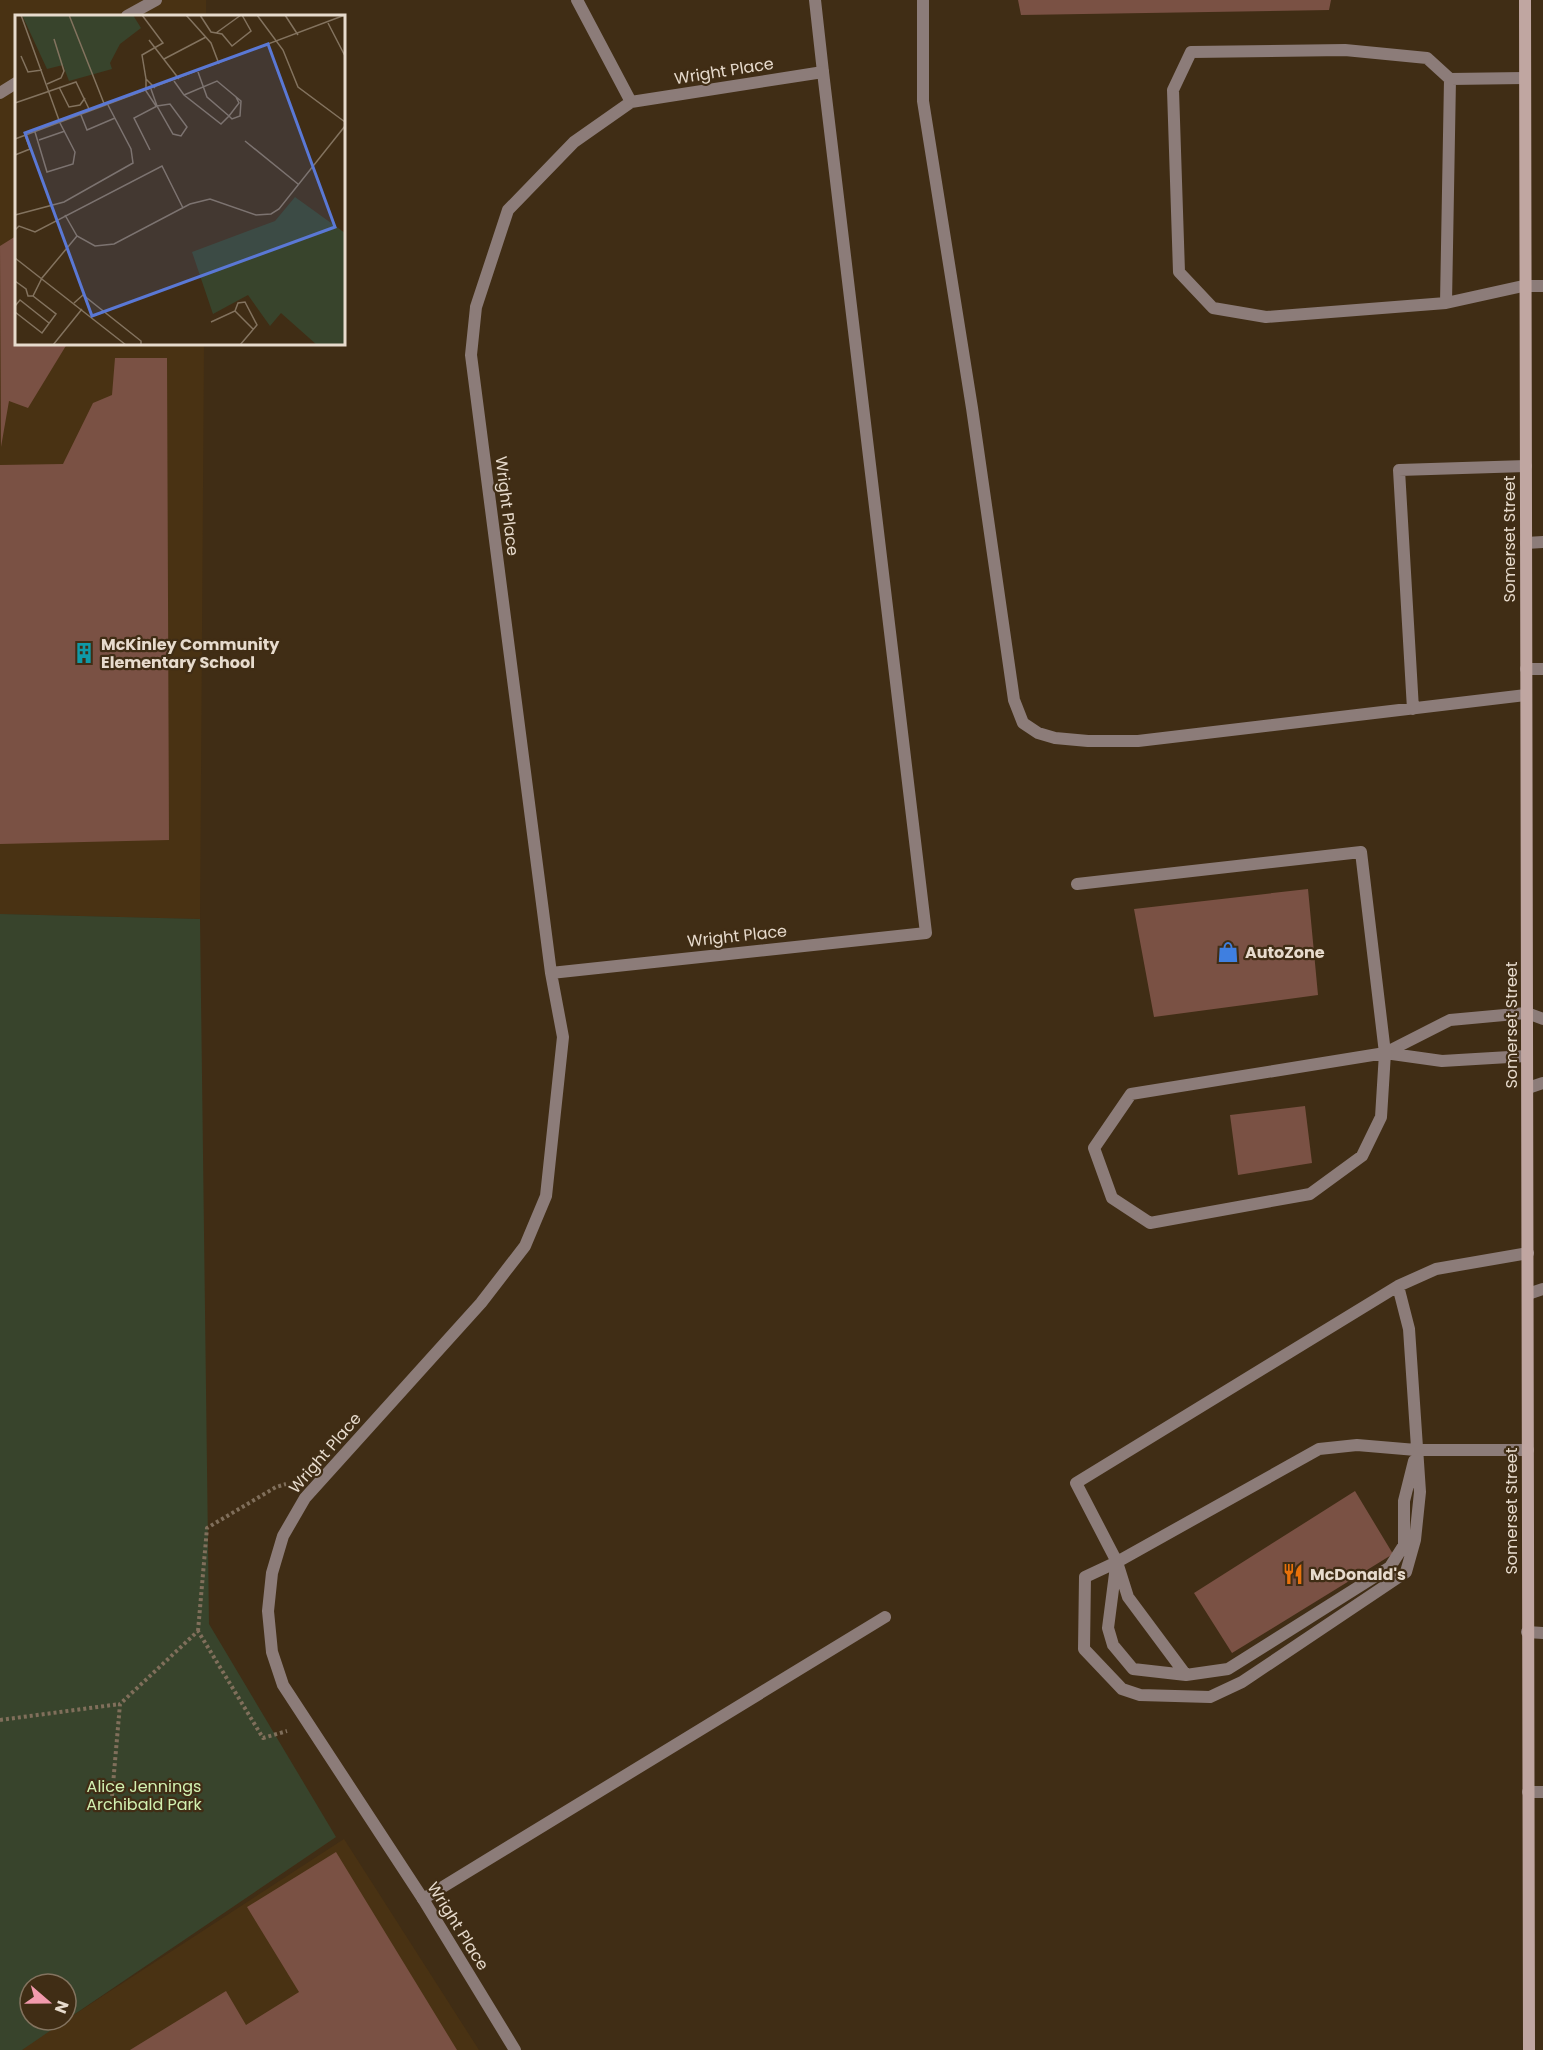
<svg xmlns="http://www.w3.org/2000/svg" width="1543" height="2050" viewBox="0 0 1543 2050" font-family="Poppins,sans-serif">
  <rect width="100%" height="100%" fill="#402d15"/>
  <path fill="#493213" d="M0,0h206v16h-190v328h188l-4,575 -200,-5z
    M344,1839l135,211h-461l48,-30z"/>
  <path fill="#38442c" d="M0,914l200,5 9,705 127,213 -270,183v-36h-36v36h36l-44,30h-22z"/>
  <path fill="#7a5144" d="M1018,0h313l-2,10 -308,5z
    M16,236v108h51l-39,64 -19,-7 -8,46 -1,-201z
    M115,358h52l2,482 -169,4v-379l63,-1 30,-61 19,-8z
    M1308,889l10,106 -164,22 -20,-108z
    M1305,1106l7,57 -74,12 -8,-60z
    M1355,1491l38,63 -161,99 -38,-60z
    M336,1852l121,198h-327l96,-59 20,34 53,-33 -52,-85z"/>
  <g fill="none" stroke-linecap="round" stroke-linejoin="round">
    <path stroke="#806f5b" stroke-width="4" stroke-dasharray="3 3" stroke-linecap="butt" d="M198,1631l9,-103 69,-41 10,-3
      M0,1720l120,-16
      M112,1796l8,-92 78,-73 65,107 24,-7"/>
    <path stroke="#8c7c79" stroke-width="12" d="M815,0l8,72
      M923,0v101l49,307 42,292 9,23 15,10 17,5 33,3h50l388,-46
      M127,16l29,-16
      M0,93l16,-10
      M1523,286l-77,17 -180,14 -53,-9 -34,-36 -6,-182 18,-38 154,-2 82,8 23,21 74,-1
      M1446,303l4,-224
      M1526,543l17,-1
      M1413,709l-14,-239 127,-4
      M1077,884l284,-32 24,201 -4,64 -19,39 -52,38 -160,29 -38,-25 -18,-50 37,-54 254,-41 57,8 85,-5
      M1385,1053l65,-33 77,-7 16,6
      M1528,1088l15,-5
      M1528,1450h-112l-59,-5 -38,4 -202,113 -41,-79 322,-197 38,-17 92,-16
      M1117,1562l-32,15 -1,72 38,40 18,6 70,2 32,-15 164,-110 9,-32 5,-48 -11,-163 -11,-43
      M1117,1562l11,35 58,78 42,-6 162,-102 14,-22v-44l10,-40
      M1116,1566l-8,62 5,17 20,24 53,6
      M1527,1632l16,1
      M1528,1792h15
      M423,1899l462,-282"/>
    <path stroke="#8c7c79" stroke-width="12" d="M577,0l54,102
      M1523,286h20
      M1526,669h17
      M1528,1294l15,-5
      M515,2050l-92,-151 -140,-214 -11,-33 -4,-41 4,-38 11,-37 22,-38 176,-195 44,-57 21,-50 17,-159 -12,-64 -80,-618 5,-48 32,-97 66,-68 57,-40 192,-30 103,861 -375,40"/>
    <path stroke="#c0a6a1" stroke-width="12" d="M1525,0l4,2050"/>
  </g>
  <defs>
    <symbol id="building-bare" viewBox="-9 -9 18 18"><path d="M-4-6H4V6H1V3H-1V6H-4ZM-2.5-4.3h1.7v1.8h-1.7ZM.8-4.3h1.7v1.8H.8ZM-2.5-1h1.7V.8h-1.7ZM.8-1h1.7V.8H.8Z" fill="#0f9aa8" stroke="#402d15" stroke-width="2.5" paint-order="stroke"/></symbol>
    <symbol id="shop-bare" viewBox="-9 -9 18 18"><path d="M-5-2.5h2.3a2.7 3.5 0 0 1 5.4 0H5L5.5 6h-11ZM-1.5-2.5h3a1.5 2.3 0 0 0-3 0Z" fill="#3f7fe0" stroke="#402d15" stroke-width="2.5" paint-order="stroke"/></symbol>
    <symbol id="restaurant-bare" viewBox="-9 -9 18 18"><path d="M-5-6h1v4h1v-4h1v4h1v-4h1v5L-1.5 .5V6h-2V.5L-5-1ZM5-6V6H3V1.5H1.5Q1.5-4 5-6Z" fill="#e8710a" stroke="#402d15" stroke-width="2.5" paint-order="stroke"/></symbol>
  </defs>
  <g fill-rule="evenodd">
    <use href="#building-bare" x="69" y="638" width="30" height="30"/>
    <use href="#shop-bare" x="1213" y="937" width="30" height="30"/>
    <use href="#restaurant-bare" x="1278" y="1559" width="30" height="30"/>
  </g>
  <g text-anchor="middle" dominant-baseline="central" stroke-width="4.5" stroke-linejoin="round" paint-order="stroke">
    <g font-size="16" fill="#e7dbcd" stroke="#402d15">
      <text transform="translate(724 71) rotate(-9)">Wright Place</text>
      <text transform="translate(507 506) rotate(83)">Wright Place</text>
      <text transform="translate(1509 539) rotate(-90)">Somerset Street</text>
      <text transform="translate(737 936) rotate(-6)">Wright Place</text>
      <text transform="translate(1511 1025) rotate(-90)">Somerset Street</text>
      <text transform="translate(325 1453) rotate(-49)">Wright Place</text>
      <text transform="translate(1511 1511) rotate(-90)">Somerset Street</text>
      <text transform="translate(458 1926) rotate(58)">Wright Place</text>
    </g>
    <g font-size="16" font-weight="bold" fill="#e7dbcd" stroke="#402d15" text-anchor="start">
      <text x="101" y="644">McKinley Community<tspan x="101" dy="18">Elementary School</tspan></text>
      <text x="1245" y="952">AutoZone</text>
      <text x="1310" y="1574">McDonald's</text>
    </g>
    <g font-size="16" fill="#d2f1b1" stroke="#402d15">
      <text x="144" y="1786">Alice Jennings<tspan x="144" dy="18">Archibald Park</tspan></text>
    </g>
  </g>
  <g transform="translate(15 15)">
    <rect width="330" height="330" fill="#402d15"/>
    <path d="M7,0h111l8,13 -21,16 -10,19 2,6 -43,12 -6,-16 -16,4zM280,182l50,36v112h-28l-36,-32 -11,13 -22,-31 -35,19 -21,-62 83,-31z" fill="#38442c"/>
    <path fill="none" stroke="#83735f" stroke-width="1.5" d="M6,0l39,108 15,29 -2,12 -26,8 -12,-40M54,0l36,91M127,0l21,28 -21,12 4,24M171,0l25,28 8,21M185,0l11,17 11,2 10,12 19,-15 -9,-16M242,0l26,35 15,37 47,35M270,0l13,20M313,8l17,33M201,18l25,-18M134,25l30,39M6,41l7,16 14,-2M149,44l42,-22M159,66l10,14 37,29 8,-8 -22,-19 -9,-25M32,69l14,-6 3,-7 -10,-32M44,72l10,20 11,-2 5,-7M140,73l-9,-9v12l10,15M169,80l33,-14 24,20 -1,15 -8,3 -3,-3M0,88l61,-21 14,29M66,100l6,15 28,-12M214,101l10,-13 -3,-6M0,124l330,-124M24,125l26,-9M230,126l53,43M135,135l-16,-32 23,-12 13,-2 17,23 -6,9 -8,-2 -16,-28 -6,-17M0,140l15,-6 -5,-14M0,200l49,-13 69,-39 -2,-14 -23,-44M50,200l12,21 18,10 19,-2 76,-40 20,-5 46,16 15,-1 8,-5 66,-83M0,215l4,-4 16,6 127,-66 21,42M0,243l111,87M0,266l11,8 2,7h5l9,-18 35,-42M59,288l9,-8 58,46v4M0,291l5,-6 29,23M220,296l18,18M0,297l27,21 14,-19 -23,-18M196,307l24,-11 3,-8 7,-1 12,23 -17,20M38,330l29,-36"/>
    <path fill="#5a78d5" fill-opacity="0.15" stroke="#5a78d5" stroke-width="3" d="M253,29l67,183 -243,89 -67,-183z"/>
    <rect width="330" height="330" fill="none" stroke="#e7dbcd" stroke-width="3"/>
  </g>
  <g transform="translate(48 2002) rotate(110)"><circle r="28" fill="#402d15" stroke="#83735f" stroke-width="1.5"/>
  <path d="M0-4.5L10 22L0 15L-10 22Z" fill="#f29aad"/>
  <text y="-9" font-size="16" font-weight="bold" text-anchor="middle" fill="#e7dbcd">N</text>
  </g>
</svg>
